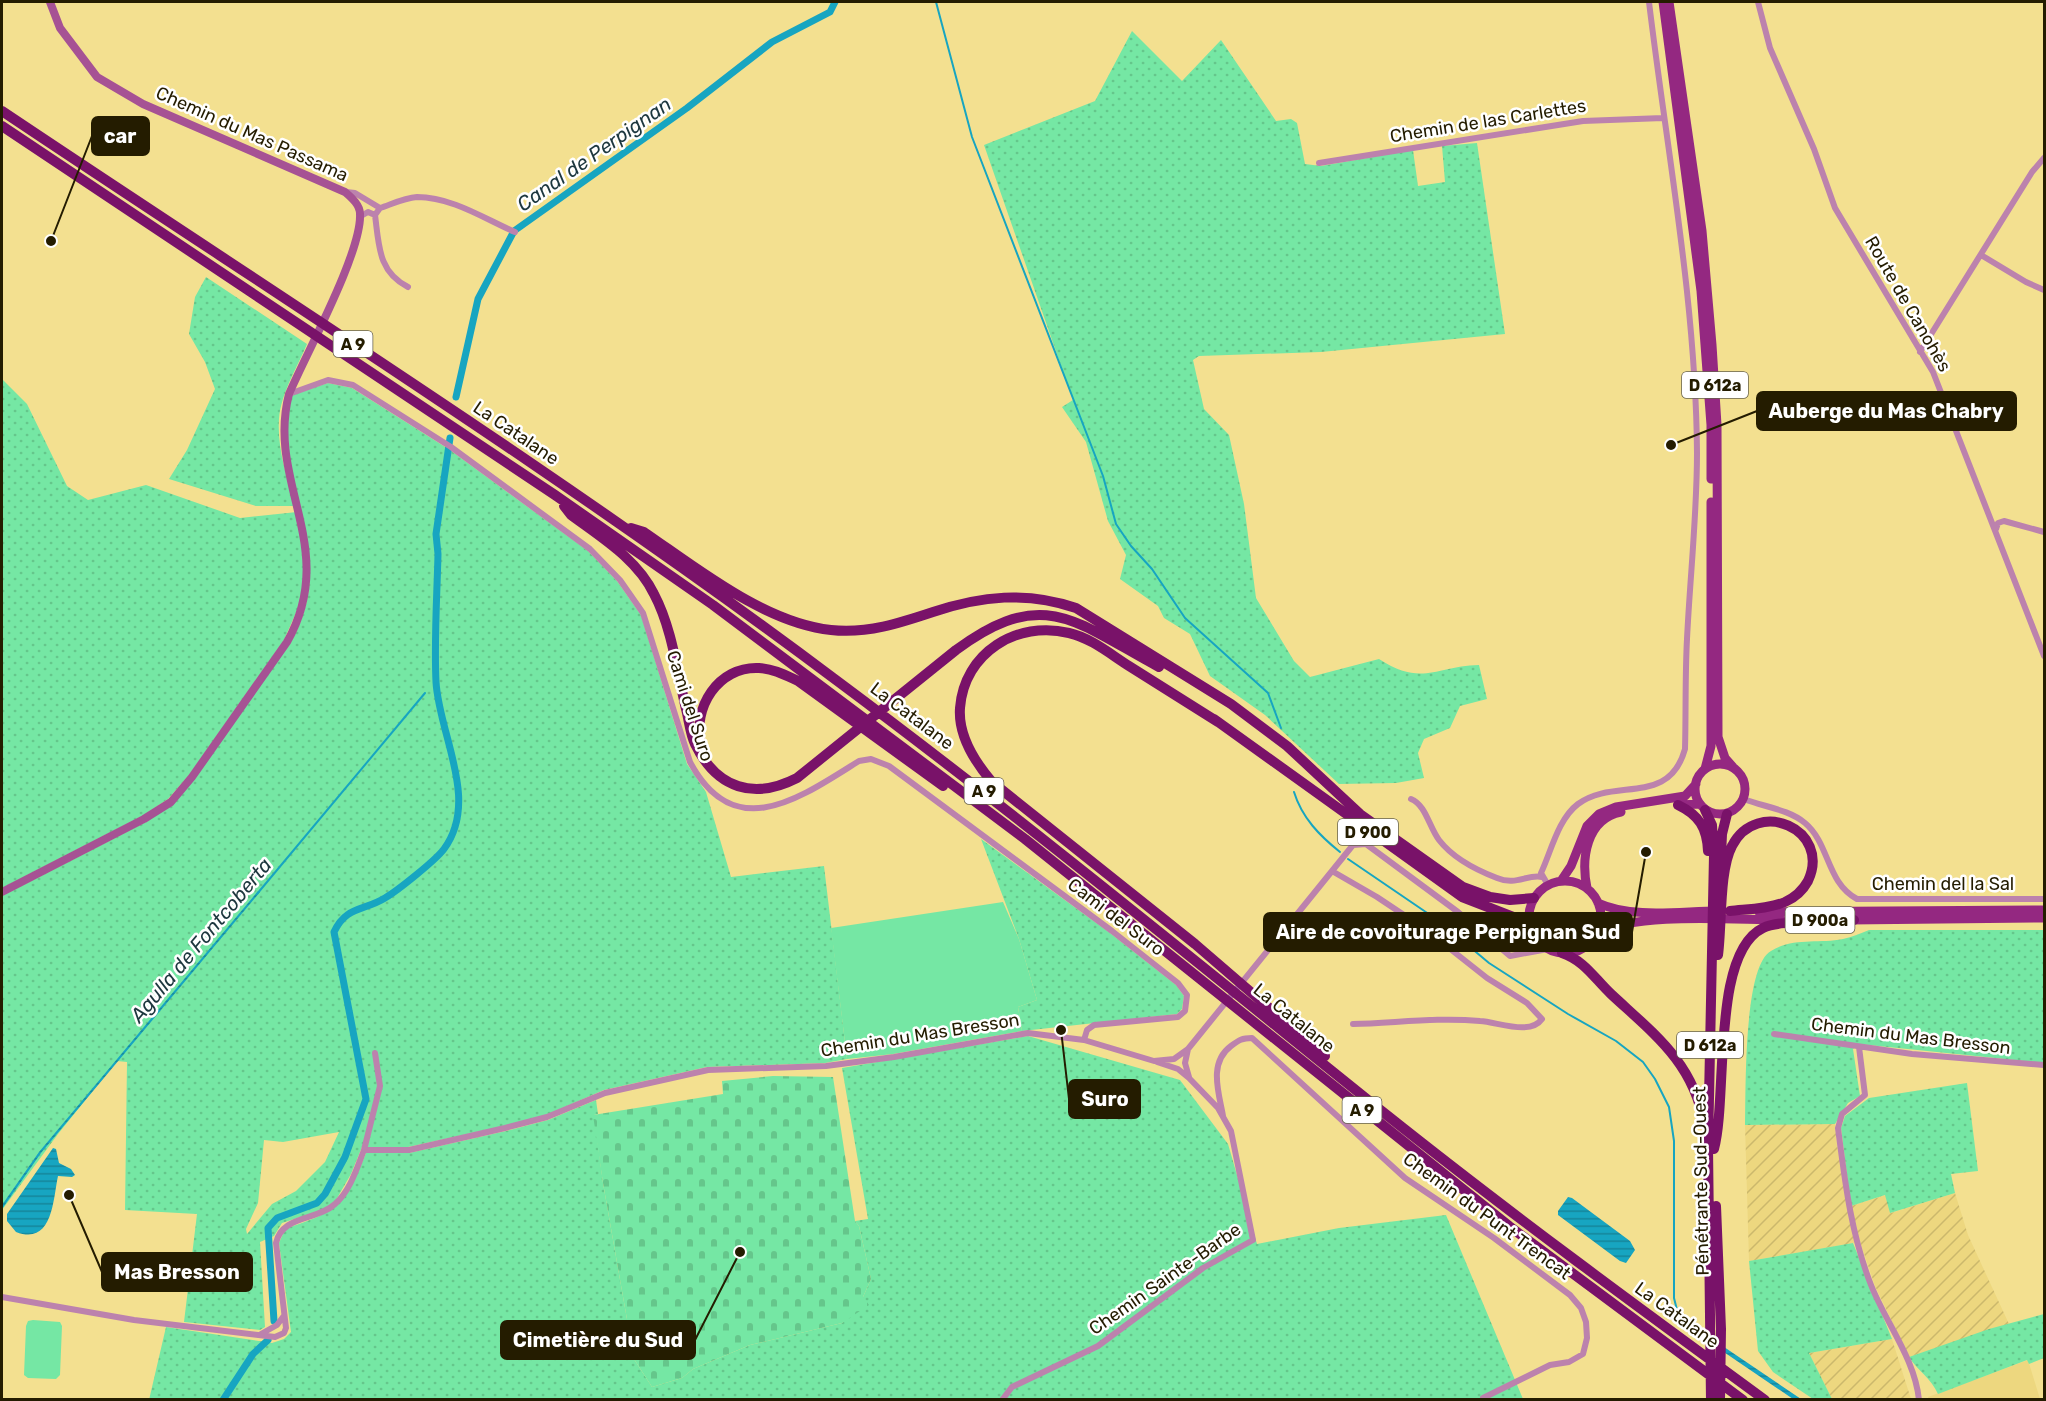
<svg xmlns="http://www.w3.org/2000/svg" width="2046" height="1401" viewBox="0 0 2046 1401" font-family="Rubik,sans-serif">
  <defs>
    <pattern id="industrial-furrows" width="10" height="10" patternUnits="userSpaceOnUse" patternTransform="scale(1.5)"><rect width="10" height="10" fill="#edd77f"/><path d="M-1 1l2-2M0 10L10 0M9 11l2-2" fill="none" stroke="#cbb86c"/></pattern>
    <pattern id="grass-dots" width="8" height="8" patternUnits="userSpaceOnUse" patternTransform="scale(1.5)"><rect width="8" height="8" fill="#75e7a4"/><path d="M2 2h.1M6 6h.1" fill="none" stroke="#65c68b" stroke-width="1.8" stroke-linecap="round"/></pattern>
    <pattern id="cemetery-stones" width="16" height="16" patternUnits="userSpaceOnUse" patternTransform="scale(1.5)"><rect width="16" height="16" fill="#75e7a4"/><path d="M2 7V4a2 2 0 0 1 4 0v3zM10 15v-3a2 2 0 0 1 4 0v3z" fill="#65c68b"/></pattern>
    <pattern id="water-rules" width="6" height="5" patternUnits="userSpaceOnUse" patternTransform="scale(1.5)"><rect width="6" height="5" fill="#17a5c1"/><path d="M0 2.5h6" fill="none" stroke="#15869a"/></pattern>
  </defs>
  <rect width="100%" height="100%" fill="#f3e090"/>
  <path fill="#edd77f" d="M2028,1360l12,39 -111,1 -1,-3z"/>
  <path fill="url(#industrial-furrows)" d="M1835,1124l2,21 14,61 35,-11 5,18 64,-20 13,42 41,89 -100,33 -34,-71 -15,-44 -111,19 -4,-136z
    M1892,1339l19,60h-79l-23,-46z"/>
  <path fill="url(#grass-dots)" fill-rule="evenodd" d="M1132,31l50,50 39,-41 55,81 15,-2 6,4 8,41 16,2 92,-16 5,36 27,-4 -3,-36 35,-3 28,191 -184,18 -122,4 -6,4 11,49 25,26 15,69 12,94 38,63 16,16 69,-18c43,28 57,7 100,6l8,34 -27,7 -10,22 -26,11 -6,14 6,25 -28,5 -57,1 -74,-69 -55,-39 -20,-42 -26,-16 -6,-12 -38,-27 6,-24 -18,-34 -22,-79 -24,-35 11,-7 -89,-255 111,-44z
    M206,277l101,67c-10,24 -26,49 -28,75 -2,30 8,58 16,87h-39l-87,-27 18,-29 28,-61 -10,-27 -16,-28 6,-37z
    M2,379l25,25 40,82 21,14 58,-15 94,33 57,-6 7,46 -2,41 -18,41 -95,135 -21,24 -26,17 -140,72z
    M328,383l24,5 98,62 138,101 29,30 24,34 46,149 19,28 25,85 93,-11 23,193 -22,4 -118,4 -103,23 -58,25 -42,11 -96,21h-46l-11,27 -15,26 -11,9 -43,14 -8,13 -14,6 5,85 -5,3 -76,-8 13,-108 -72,-4 2,-148 -10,-1 -59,73 -56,76v-314l144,-74 27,-18 117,-160c54,-95 -21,-159 2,-249zM339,1132l-14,30 -29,29 -24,13 -25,30 -1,-5 12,-26 6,-63 19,2z
    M981,839l129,94 66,52 8,11 -2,13 -5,5 -155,17 -4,-24 19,-7 -18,-61z
    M1869,930h175v133l-185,-19 -6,5 7,47 -12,7 -13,21 -90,1c1,-32 -2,-159 26,-174 23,-14 47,-7 72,-12 9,-2 18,-6 26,-9z
    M1028,1036l152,44 48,64 29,100 82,-16 107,-13 77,184 -1374,1 17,-73 106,16 12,-4 7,-7 -12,-89 6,-14c55,-19 59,-22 81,-76h43l97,-22 42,-11 48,-20 2,14 -4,1 9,68 31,176 18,28 30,-9 11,-9 57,-24 92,-22 21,-26 8,-18 -12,-53 -4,-5 13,-2 -26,-151z
    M1967,1083l11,88 -27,3 4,19 -65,20 -5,-18 -34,11 -10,-78 4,-12 24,-18z
    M1853,1243l39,96 -83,14 23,46h-19l-40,-27 -15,-21 -9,-90z
    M2044,1314v44l-15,6 -2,-4 -89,34c-7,-16 -20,-23 -29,-37l80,-28z"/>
  <path fill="url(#cemetery-stones)" d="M773,1076l60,1 22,144 4,5 12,53 -8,18 6,8 -27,18 -92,22 -57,24 -11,9 -30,9 -18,-28 -31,-176 -10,-68 130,-21 -1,-13z"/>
  <path fill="#75e7a4" d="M1003,902l16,37 18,61 -19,7 4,24 -129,23 -46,5 -16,-131z
    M33,1320l27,2 2,4 -2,49 -4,4 -28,-1 -4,-3 2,-49 2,-5z"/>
  <path fill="url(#water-rules)" d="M258,891l2,1 -219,261 -39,56v-4l37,-53z
    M53,1148l3,1 3,14 12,6 4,6 -3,2 -14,-1c-5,23 -5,70 -42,56l-9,-11v-7z
    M1568,1197l4,1 58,43 5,9 -9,13 -6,-2 -62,-46v-4z
    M1679,1309l11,15 111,75h-8l-106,-72 -12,-16z"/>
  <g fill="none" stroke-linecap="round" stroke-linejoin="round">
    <path stroke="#17a5c1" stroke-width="2" d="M936,2l36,135 131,339 13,48 15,22 21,23 33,49 83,75 13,35
      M1294,792c8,26 26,44 46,60
      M1348,859l91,62 50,42 79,51 48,27 27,21 12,17 14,28 5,34v157l3,12
      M257,894l168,-201"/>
    <path stroke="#17a5c1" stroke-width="7" d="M456,397l22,-98 36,-68 173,-123 85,-66 58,-30 5,-10
      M274,1321l-6,-93 9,-10 40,-15 8,-9 20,-37 21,-58 -32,-167c12,-26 30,-21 51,-34 12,-7 51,-38 59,-49 36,-49 -5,-114 -8,-167 -2,-42 1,-86 2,-128l-2,-20 14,-96
      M223,1400l30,-46 15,-14"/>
    <path stroke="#bc82ad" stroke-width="6" d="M1758,2l12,46 44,101 21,59 98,164 111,284
      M1319,163l264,-42 80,-3
      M346,192l9,1 25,15 -5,7 -7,-3 -7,4
      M380,208c12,-4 24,-10 37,-11 35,0 68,22 98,35
      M375,215c4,30 3,57 33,72
      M1981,255l45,27 18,8
      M1920,352l112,-180 12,-14
      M289,394l39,-14 25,5 98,62 139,102 30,31 23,33 47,149c45,84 111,35 169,-1l12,-2 18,7 223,165 66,52 9,12 -2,16 -7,6 -84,8 -7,5 -3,10
      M1996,529l2,-6 6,-2 40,11
      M1411,799c15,6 18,28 28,41 14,18 37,30 58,38 19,8 30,-4 45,-1
      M1744,799c20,8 44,10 61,24 25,21 21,59 52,76h187
      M1332,871l45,26 48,32 62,49 40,25 15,16c-12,17 -44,3 -62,2 -42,-4 -85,2 -127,3
      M1548,885l-7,-12c10,-21 17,-54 37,-69 37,-27 91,3 107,-55 1,-37 0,-73 2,-110 3,-62 10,-124 10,-186 -1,-151 -30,-301 -48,-451
      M1525,953l8,-18
      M1774,1034l138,20 132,11
      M1859,1047l6,48 -23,19 -4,14c7,54 13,106 33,157 15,38 44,74 48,115
      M1188,1049l-3,14 4,14
      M1223,1116c-4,-23 -15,-53 8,-70 8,-6 11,-8 21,-8l153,140 89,60 76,57 11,13 5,14 1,16 -4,16 -14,8 -19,3 -67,33
      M364,1150l16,-64 -5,-33
      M2,1297l132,23 141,17 9,-4 2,-5 -10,-85c6,-28 41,-22 59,-39 15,-13 22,-36 29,-54h45l96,-22 42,-11 58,-24 103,-23 118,-4 68,-9 134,-24 56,7 70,21 20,-2 14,-10 165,-204 13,-1 92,68 52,44 38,-7
      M261,1334l16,-9 6,-8
      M1002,1400l10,-13 86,-41 105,-78 50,-28 -22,-109 -13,-23 -29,-30 -11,-9 -21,-7"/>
    <path stroke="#a65294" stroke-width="8" d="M2,892l142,-73 27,-17 21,-25 95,-135c53,-94 -21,-159 2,-248 17,-40 73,-142 71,-180 0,-9 -8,-16 -15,-22l-202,-88 -46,-27 -37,-49 -10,-26"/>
    <path stroke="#942881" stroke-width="9" d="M1663,2l38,289 10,134v54
      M1669,2l33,229 10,114 5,80 1,312 7,21 8,9
      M1695 789a25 25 0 1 1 50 0a25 25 0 1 1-50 0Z
      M1705,769l6,-23v-244
      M1679,805l21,-1
      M1561,881l10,-15 16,-40 12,-12 17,-7 69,-11 11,-12
      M1529 917a36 36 0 1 1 72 0a36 36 0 1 1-72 0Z
      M1587,888c-6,-29 -1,-69 34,-76
      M1598,903c35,16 83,8 120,8
      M1759,912l285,-2
      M1849,920l195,-2
      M1597,933c43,-21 134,-13 185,-13"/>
    <path stroke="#791269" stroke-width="10" d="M2,111c279,187 565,367 834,569 188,140 369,289 552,436 123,98 250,191 377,284
      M2,126l553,369 158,110 312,234 484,387 234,174
      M564,506l7,9c31,23 66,44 83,79 18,34 23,77 32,115 3,11 4,25 9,35 22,45 59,56 102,34l159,-128c88,-65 119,-28 203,17
      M631,528l13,4c54,37 121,91 187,98 36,4 69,-7 102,-18 48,-16 94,-21 143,-4l155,96 56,42 73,68 103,73 27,10 20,3 24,-2
      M1214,719l248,178 67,26
      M1218,722c-30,-19 -59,-37 -89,-56 -19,-12 -38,-28 -60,-33 -52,-13 -105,20 -109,75 -2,28 15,54 32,74l203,162 130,112
      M701,745c-9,-37 17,-79 58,-77 15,1 26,7 39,13l145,105
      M1678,805c21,10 29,23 30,46
      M1705,810l7,15 2,30 -6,292 3,253
      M1720,879l2,-45 5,-20
      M1562,953c23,8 32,25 49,41 43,40 82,68 93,129
      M1718,955c4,-29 1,-85 14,-109 25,-49 100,-17 76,35 -5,9 -14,17 -23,21 -17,7 -37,7 -55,9
      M1714,1149c14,-52 -3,-196 49,-221 20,-10 66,-2 91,-8
      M1716,1206l5,123 -1,71"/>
  </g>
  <g text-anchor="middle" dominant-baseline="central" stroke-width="5" stroke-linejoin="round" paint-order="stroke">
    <g fill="#fff" stroke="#66604c" stroke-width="1.5">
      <rect x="333.5" y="331" width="39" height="26" rx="4.5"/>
      <rect x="1682" y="372" width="66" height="26" rx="4.5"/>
      <rect x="964.5" y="778" width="39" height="26" rx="4.5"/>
      <rect x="1338" y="819" width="60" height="26" rx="4.5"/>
      <rect x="1785.5" y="907" width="69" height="26" rx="4.5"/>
      <rect x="1677" y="1032" width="66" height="26" rx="4.5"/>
      <rect x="1342.5" y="1097" width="39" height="26" rx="4.5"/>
    </g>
    <g font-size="16" font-weight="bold" fill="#241c00">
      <text x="353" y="344">A 9</text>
      <text x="1715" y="385">D 612a</text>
      <text x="984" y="791">A 9</text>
      <text x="1368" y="832">D 900</text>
      <text x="1820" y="920">D 900a</text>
      <text x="1710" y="1045">D 612a</text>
      <text x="1362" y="1110">A 9</text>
    </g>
    <g font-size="18" fill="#241c00" stroke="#fff">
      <text transform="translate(1488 121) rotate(-9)">Chemin de las Carlettes</text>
      <text transform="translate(252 134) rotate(24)">Chemin du Mas Passama</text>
      <text transform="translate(1908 304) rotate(60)">Route de Canohès</text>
      <text transform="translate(516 433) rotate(34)">La Catalane</text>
      <text transform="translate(690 706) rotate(72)">Cami del Suro</text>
      <text transform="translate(912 716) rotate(37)">La Catalane</text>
      <text x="1943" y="884">Chemin del la Sal</text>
      <text transform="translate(1116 917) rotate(37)">Cami del Suro</text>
      <text transform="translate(1294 1018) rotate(39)">La Catalane</text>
      <text transform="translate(920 1035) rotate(-9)">Chemin du Mas Bresson</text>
      <text transform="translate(1911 1036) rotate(7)">Chemin du Mas Bresson</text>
      <text transform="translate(1701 1181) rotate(-91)">Pénétrante Sud-Ouest</text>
      <text transform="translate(1487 1216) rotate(36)">Chemin du Punt Trencat</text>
      <text transform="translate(1165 1279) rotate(-35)">Chemin Sainte-Barbe</text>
      <text transform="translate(1677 1315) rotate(36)">La Catalane</text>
    </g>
    <g font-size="20" font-style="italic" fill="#1d373e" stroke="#fff">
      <text transform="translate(594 154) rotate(-35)">Canal de Perpignan</text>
      <text transform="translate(201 940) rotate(-50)">Agulla de Fontcoberta</text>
    </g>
  </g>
  <path fill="none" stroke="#241c00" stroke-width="2" d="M51 241L92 136M1671 445L1757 411M1646 852L1632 932M1061 1030L1069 1099M69 1195L102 1272M740 1252L695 1340"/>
  <g fill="#241c00" stroke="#fff" stroke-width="2">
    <circle cx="51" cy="241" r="6"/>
    <circle cx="1671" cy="445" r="6"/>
    <circle cx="1646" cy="852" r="6"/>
    <circle cx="1061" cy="1030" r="6"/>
    <circle cx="69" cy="1195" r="6"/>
    <circle cx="740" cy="1252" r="6"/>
  </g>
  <g fill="#241c00" stroke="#241c00" stroke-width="2">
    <rect x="92" y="117" width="57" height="38" rx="6"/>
    <rect x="1757" y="392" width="259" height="38" rx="6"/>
    <rect x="1264" y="913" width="368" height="38" rx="6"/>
    <rect x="1069" y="1080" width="71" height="38" rx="6"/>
    <rect x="102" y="1253" width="150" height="38" rx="6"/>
    <rect x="501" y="1321" width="194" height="38" rx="6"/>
  </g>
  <g font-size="20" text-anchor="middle" font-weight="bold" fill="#fff">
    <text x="120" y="143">car</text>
    <text x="1886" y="418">Auberge du Mas Chabry</text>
    <text x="1448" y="939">Aire de covoiturage Perpignan Sud</text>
    <text x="1105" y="1106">Suro</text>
    <text x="177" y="1279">Mas Bresson</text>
    <text x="598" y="1347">Cimetière du Sud</text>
  </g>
  <rect width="2046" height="1401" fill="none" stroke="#241c00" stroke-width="6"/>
</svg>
